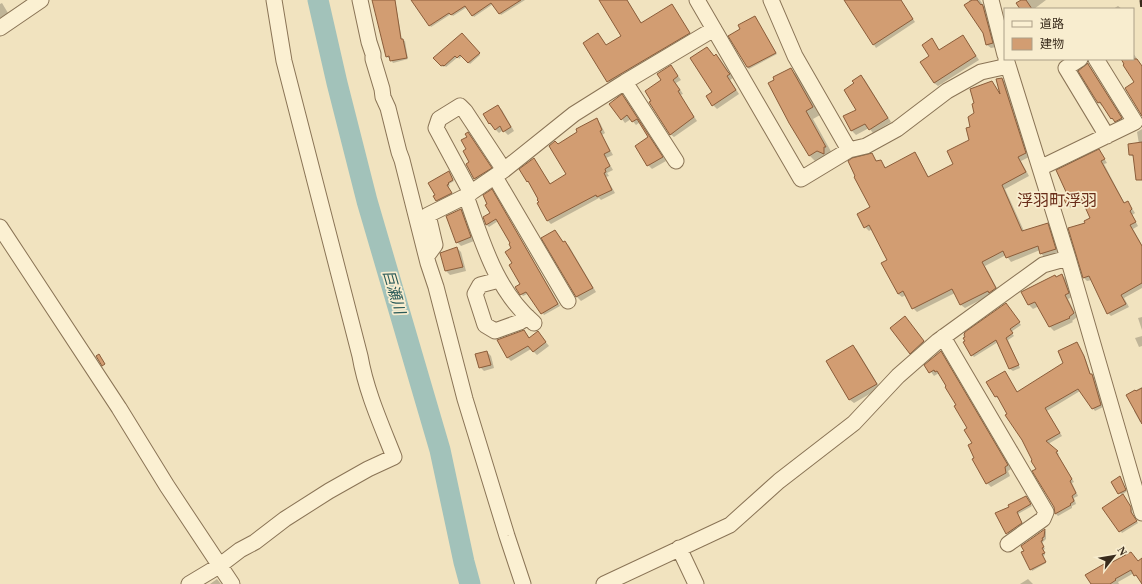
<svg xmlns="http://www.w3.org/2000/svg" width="1142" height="584" viewBox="0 0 1142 584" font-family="'Times New Roman','Noto Sans JP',serif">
  <rect width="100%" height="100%" fill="#f1e3bf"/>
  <path fill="#0003" d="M374,0h21l7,40 3,1 3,18 -15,4 -3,-5h-2l-1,-2z
    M413,0h112l-24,15 -8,-11 -19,13 -7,-10 -14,9 -2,-2 -20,13z
    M600,0h27l15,24 31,-17 18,28 -81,48 -26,-40 22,3 17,-10z
    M846,0h55l14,22 -39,26z
    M969,0h11l7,11 9,36 -5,1 -4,-3 -3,-12z
    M1022,0h24l-12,9h-13z
    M2,3l6,10 -8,5v-14z
    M1118,6l4,3h-9z
    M755,17l22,37 -28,15 -2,-2 -5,-37z
    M462,34l18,21 -10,9 -8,-8 -3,3 -1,-2 -12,10 -1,-1 -2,1 -8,-9z
    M931,40l9,11 26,-11 13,20 -41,26 -4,-3 -4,-26z
    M707,48l7,8 2,-1 4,4 13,19 -3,2 9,14 -22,15 -4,-4v-13z
    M1133,53l9,13v48l-6,-32 -14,-23h11z
    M1088,64l3,4 34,54 -6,3 -3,-4 -1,1 -12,-17 -1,1 -3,-3z
    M790,69l9,8 21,38 -7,4 20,36 -16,8 -8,-8z
    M674,70l7,10 -5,3 7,11 -3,1 17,26 -23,16 -4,-3 -18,-33 10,-21z
    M861,76l4,4 26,42 -18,11 -4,-5 -13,7 -4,-4 -8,-14 13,-7 -2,-26z
    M1002,79l4,3 23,75 -8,4 8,15 -24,13 19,42 23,-7 4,4 8,25 -15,4 -3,-4 -1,-3 -29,12 -5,-7 -21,11 14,26 -7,2 -27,14 -4,-3 -6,-12 -38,19 -4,-4 -7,-13 -4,2 -4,-3 -10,-34 -16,-31 -3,2 -4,-4 6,-19 1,-54 5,8 3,-1 6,7 29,-14 3,3 11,21 25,-14 16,-24 6,-27 15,-31 10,13z
    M622,96l4,3 40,62 -14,8 -4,-4 2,-28 -10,-15 -4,3 -5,-6 -6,4 -3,-4z
    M498,106l4,4 12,21 -6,4 -5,-5 -4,3 -10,-10z
    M596,120l4,3 5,10 -3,2 11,20 -7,3 7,12 -6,3 2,3 -3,1 9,16 -14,7 -2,-2 -48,26 -3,-3 -17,-36 -3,-4 6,-22 17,26 16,-10 -9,-30z
    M1142,129v40l-8,-12 -4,-2 9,-11 -2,-12z
    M470,135l22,35 -16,10 -9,-16 4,-2z
    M1099,150l8,13 -3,1 21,40 3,-2 7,11 -3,2 6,11 -5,3 9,16v43l-18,10 5,9 -18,9 -3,-3 -16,-33 -5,1 -3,-3 -15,-50 18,-5 5,-5 -9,-17 -12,7 -3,-3v-10z
    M450,174l4,7 -5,3 1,2 -2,1 5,8 -14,7 -2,-2z
    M494,193l66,113 -16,9 -15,-22 -6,3 -7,-8 5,-3 -8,-22v-14l-2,-5 -13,-23 -9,6 -2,-2 -3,-7 7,-5z
    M461,210l3,3 10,28 -13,5 -4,-4z
    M555,231l9,12 1,-1 4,4 27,46 -15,9 -4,-4 -34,-59z
    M457,248l4,4 5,19 -16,4 -4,-4 -4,-17z
    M1062,275l4,4 6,18 -4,2 9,18 -5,4 1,1 -19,9 -4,-4 -11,-21 -6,3 -4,-4 -6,-13z
    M1006,304l15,21 -10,7 3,4 -6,4 12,28 -7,3 -3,-2 -12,-27 -24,15 -2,-2 -6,-14z
    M1142,317v13l-4,-12z
    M906,319l19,24 -13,12 -2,-2z
    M524,331l6,8 11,-3 8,10 -12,9 -6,-6 -20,12 -3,-3 -10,-18z
    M1142,336v10l-3,1 -4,-9z
    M1076,343l10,17 5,15 3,2 9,30 -8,4 -15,-20 -33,20 15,25 -14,8 11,10 -1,1 16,27 -2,1 6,13 -4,2 2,6 -4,2v2l-14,8 -2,-2 -1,-7 -22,-47 -25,-46 -9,-15 -3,-2 -8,-15 19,-7 10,17 48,-28z
    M853,346l4,4 23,38 -26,15 -4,-3 -23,-39z
    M487,352l4,4 3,12 -10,3 -4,-4z
    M941,352l3,4 67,113 -3,2 2,5 -19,11 -4,-4 -11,-25 -3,-15 -5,-14 -20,-42 -9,-14 -5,3 -8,-11z
    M1142,387v34l-2,1 -6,-11 1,-1 -8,-15z
    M1120,478l7,13 -5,4 10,15 1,5 5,8 -16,10 -19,-25 19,-12 -10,-13z
    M1027,499l5,7 -14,8 5,11 -14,10 -13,-21z
    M1045,530l1,2v7l-4,4 3,6 -2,1 2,5 -2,1 3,7 -14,8 -7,-20z
    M1142,559v18l-3,2 -5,-6 -16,9 1,2h-28l-4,-9 18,-8 33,-5z
    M217,579l4,5h-11z
    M1028,579l5,5h-13z"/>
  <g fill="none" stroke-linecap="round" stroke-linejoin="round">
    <path stroke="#a2c2ba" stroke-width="21" d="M318,0l19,83 30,118 73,249 24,112 6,22"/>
  </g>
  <path fill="#d29d72" stroke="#8b5d3a" d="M372,0h23l6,39h2l4,19 -17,3 -1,-5 -3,1z
    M411,0h110l-22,14 -8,-11 -19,13 -7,-10 -14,9 -2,-2 -20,13z
    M599,0h28l14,23 31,-19 18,29 -83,49 -24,-39 15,-10 8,12 15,-9z
    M844,0h57l12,19 -40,26z
    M972,0h5l4,5 1,-1 1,2 10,37 -7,2 -3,-12 -19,-28z
    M1021,0h5l6,9h-12l-4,-6z
    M755,16l21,37 -27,14h-2l-19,-31 12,-7 -2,-4z
    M462,33l18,20 -12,10 -8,-8 -3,3 -2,-2 -11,10 -1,-1 -2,1 -8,-8z
    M963,35l13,21 -42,27 -14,-21 9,-6 -7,-11 10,-7 7,12z
    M707,47l7,9 2,-2 12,18 2,2 -3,2 9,14 -24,16 -6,-10 6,-4 -22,-34z
    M1121,59h16l5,7v50l-17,-28 9,-6 -11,-17 1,-1z
    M1088,63v1l34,54 -7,4 -3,-4 -1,1 -11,-17 -2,1 -4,-6 -16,-26z
    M671,65l7,11 -5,4 7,10 -2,1 16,26 -24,18 -21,-33 2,-1 -6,-10 16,-11 -4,-6z
    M791,68l22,39 -7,4 20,36h-2v7l-7,-3 -8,5 -20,-33 -21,-40 6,-3 -1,-3z
    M861,75l27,43 -19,12 -4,-6 -14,7 -8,-15 13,-6 -12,-20 10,-7 -2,-2z
    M1002,78l24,75 -8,4 8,15 -24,13 20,46 26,-8 8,26 -16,5 -2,-8 -32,12 -3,-7 -21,11 14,26 -7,5 -1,-2 -28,14 -8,-16 -40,20 -9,-18 -5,3 -17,-31 6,-3 -18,-35 -5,3 -7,-14 13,-7 -16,-30 1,-1 -7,-15 4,-3 20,-5 4,8 5,-1 4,8 30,-16 13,25 25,-13 -6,-13 22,-11 -3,-12 4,-1 -2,-10 6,-4 -2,-9 2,-1 -4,-14 22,-8 8,13 -4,-15z
    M622,94l41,63 -14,8 -2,1 -12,-20 13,-9 -11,-18 -5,3 -5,-7 -6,5 -12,-16z
    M498,105l13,22 -8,5 -3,-6 -5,4 -5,-7 -1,1 -6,-10z
    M597,118l5,12 -2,1 10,20 -6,3 6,12 -5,3 1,3 -2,1 8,17 -15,7 -1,-2 -49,26 -10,-18 2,-1 -2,-2 1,-1 -10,-18 -1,1 -8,-13 15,-11 16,26 16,-10 -17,-28 6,-5 3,3 19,-12 -1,-3z
    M468,132l24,36 -18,11 -8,-15 3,-2 -6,-11 3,-2 -5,-9 6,-3 -2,-3z
    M1142,142v38h-6l-3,-25h-4l-1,-11z
    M1099,149l6,10 -4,2 23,42 4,-2 4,8 -2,2 6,11 -6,3 12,21v37l-21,12 5,9 -19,10 -18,-38 -6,2 -15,-50 17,-5 -1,-2 6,-3 -9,-20 -14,7 -5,-9 5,-2 -11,-24z
    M449,171l4,9 -5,3 1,1 -2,1 5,8 -16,8 -3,-5 2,-1 -7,-12z
    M492,189l66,115 -17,10 -15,-22 -6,3 -5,-8 5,-3 -11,-19 3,-2 -7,-11 6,-4 -2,-4 1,-1 -14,-24 -10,6 -3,-8 7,-4 -5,-8 2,-1 -4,-9z
    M461,209l10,28 -15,6 -10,-27z
    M555,230l8,12 2,-1 28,47 -17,9 -35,-59z
    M457,247l6,20 -18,4 -5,-18z
    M1062,274l7,19 -4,2 9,18 -5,4 1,1 -21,9 -14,-25 -7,3 -7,-13 34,-17 1,2z
    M1006,303l14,19 -10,7 3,4 -7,5 13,27 -10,4 -13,-29 -25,16 -8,-14 2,-1 -2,-3 2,-1 -1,-2 1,-3z
    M905,316l19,25 -14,13 -20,-26z
    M524,330l5,8 9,-7 8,11 -13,10 -5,-6 -21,12 -10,-18z
    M1077,342l7,14 6,18h2l9,31 -9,4 -14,-20 -33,19 15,25 -14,8 12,10 -2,1 16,27 -2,2 6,12 -4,3 2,5 -4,3 1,1 -16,9 -1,-7 -22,-36 4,-2 -5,-8 1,-1 -10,-20 -17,-25 2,-1 -10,-18 -2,1 -9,-15 19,-11 12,21 46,-29 -5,-12z
    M853,345l24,39 -28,16 -23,-39z
    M487,351l4,14 -12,3 -4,-14z
    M941,351l67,114 -3,2 1,6 -20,11 -14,-25 2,-1 -6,-13 4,-2 -8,-13 3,-2 -13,-22 2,-1 -11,-18 1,-1 -9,-15 -2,1 -1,-2 -5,3 -5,-8z
    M99,354l6,10 -3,2 -6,-10z
    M1142,388v36l-16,-29 9,-5 1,1z
    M1120,476l6,14 -8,4 -7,-12z
    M1123,494l8,13v5l6,9 -18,11 -17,-24z
    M1026,496l5,8 -14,8 5,11 -16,11 -11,-21 14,-6 -1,-2z
    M1045,529l-1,8 -2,1 1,2 -2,1 3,6 -2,1 3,5 -3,1 4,8 -16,8 -9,-18 3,-1 -3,-5z
    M1131,552l7,9 4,-3v26l-6,-9 -2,1 -3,-6 -16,9 1,1 -6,4h-19l-6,-9 19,-11 1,2z"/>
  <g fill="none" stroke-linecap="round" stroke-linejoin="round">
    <defs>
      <path id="minor" d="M360,0l9,42 4,12v5l9,30 1,8 5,11 11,44 3,8 26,103 8,24 29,112 42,137 16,48
        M697,0l104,179 48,-29 17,-4 31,-17 50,-38 34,-19 27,-6
        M771,0l24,56 54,94
        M991,0l14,55
        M0,28l41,-28
        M1006,59l62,199 74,255
        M1080,59l-14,9 41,68
        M625,82l51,79
        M1040,168l95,-46 -39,-63
        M495,177l73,124
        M471,193l-35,-65 3,-9 21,-13 5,5 39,59
        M466,196c17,47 29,93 68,127
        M0,227l119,181 48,78 65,98
        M427,256l8,-11 -7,-30 38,-19 38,-26 70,-56 51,-32 89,-53
        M499,280l-19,5 -5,9 10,31 10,6 25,-9 8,-5
        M943,337l103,175 -3,7 -35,25
        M679,548l17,36
        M189,584l30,-18 21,-16 15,-8 30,-23 44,-28 39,-22 26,-12c-13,-33 -28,-66 -34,-101l-76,-295 -10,-61
        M604,584l126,-59 49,-44 75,-58 44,-47 40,-35 105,-76 25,-7"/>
    </defs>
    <use href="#minor" stroke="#8a7456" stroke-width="17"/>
    <use href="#minor" stroke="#fbf0d2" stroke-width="15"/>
    <path stroke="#392b1c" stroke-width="3" stroke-dasharray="7 7" stroke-linecap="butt" d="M1141,0l1,10"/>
  </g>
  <g text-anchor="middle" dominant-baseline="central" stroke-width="3.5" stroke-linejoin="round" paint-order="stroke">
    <g font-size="15" font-style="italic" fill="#2a5a58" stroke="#f8edcf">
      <text transform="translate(394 292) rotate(74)">巨瀬川</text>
    </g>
    <g font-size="16" fill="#682c18" stroke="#f8edcf">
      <text x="1057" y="200">浮羽町浮羽</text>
    </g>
  </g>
  <rect x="1004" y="8" width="130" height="52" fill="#f8edcf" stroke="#ac9f87"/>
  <rect x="1012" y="21" width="20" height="6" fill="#fbf0d2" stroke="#ac9f87"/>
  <text x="1040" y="28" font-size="12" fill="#392b1c">道路</text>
  <rect x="1012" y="38" width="20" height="12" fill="#d29d72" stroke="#ac9f87"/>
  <text x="1040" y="48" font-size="12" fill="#392b1c">建物</text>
  <g transform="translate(1114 556) rotate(59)" stroke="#f8edcf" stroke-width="3" paint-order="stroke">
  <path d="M0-3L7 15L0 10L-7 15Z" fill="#392b1c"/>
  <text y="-6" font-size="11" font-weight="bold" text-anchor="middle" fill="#392b1c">N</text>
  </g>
</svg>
